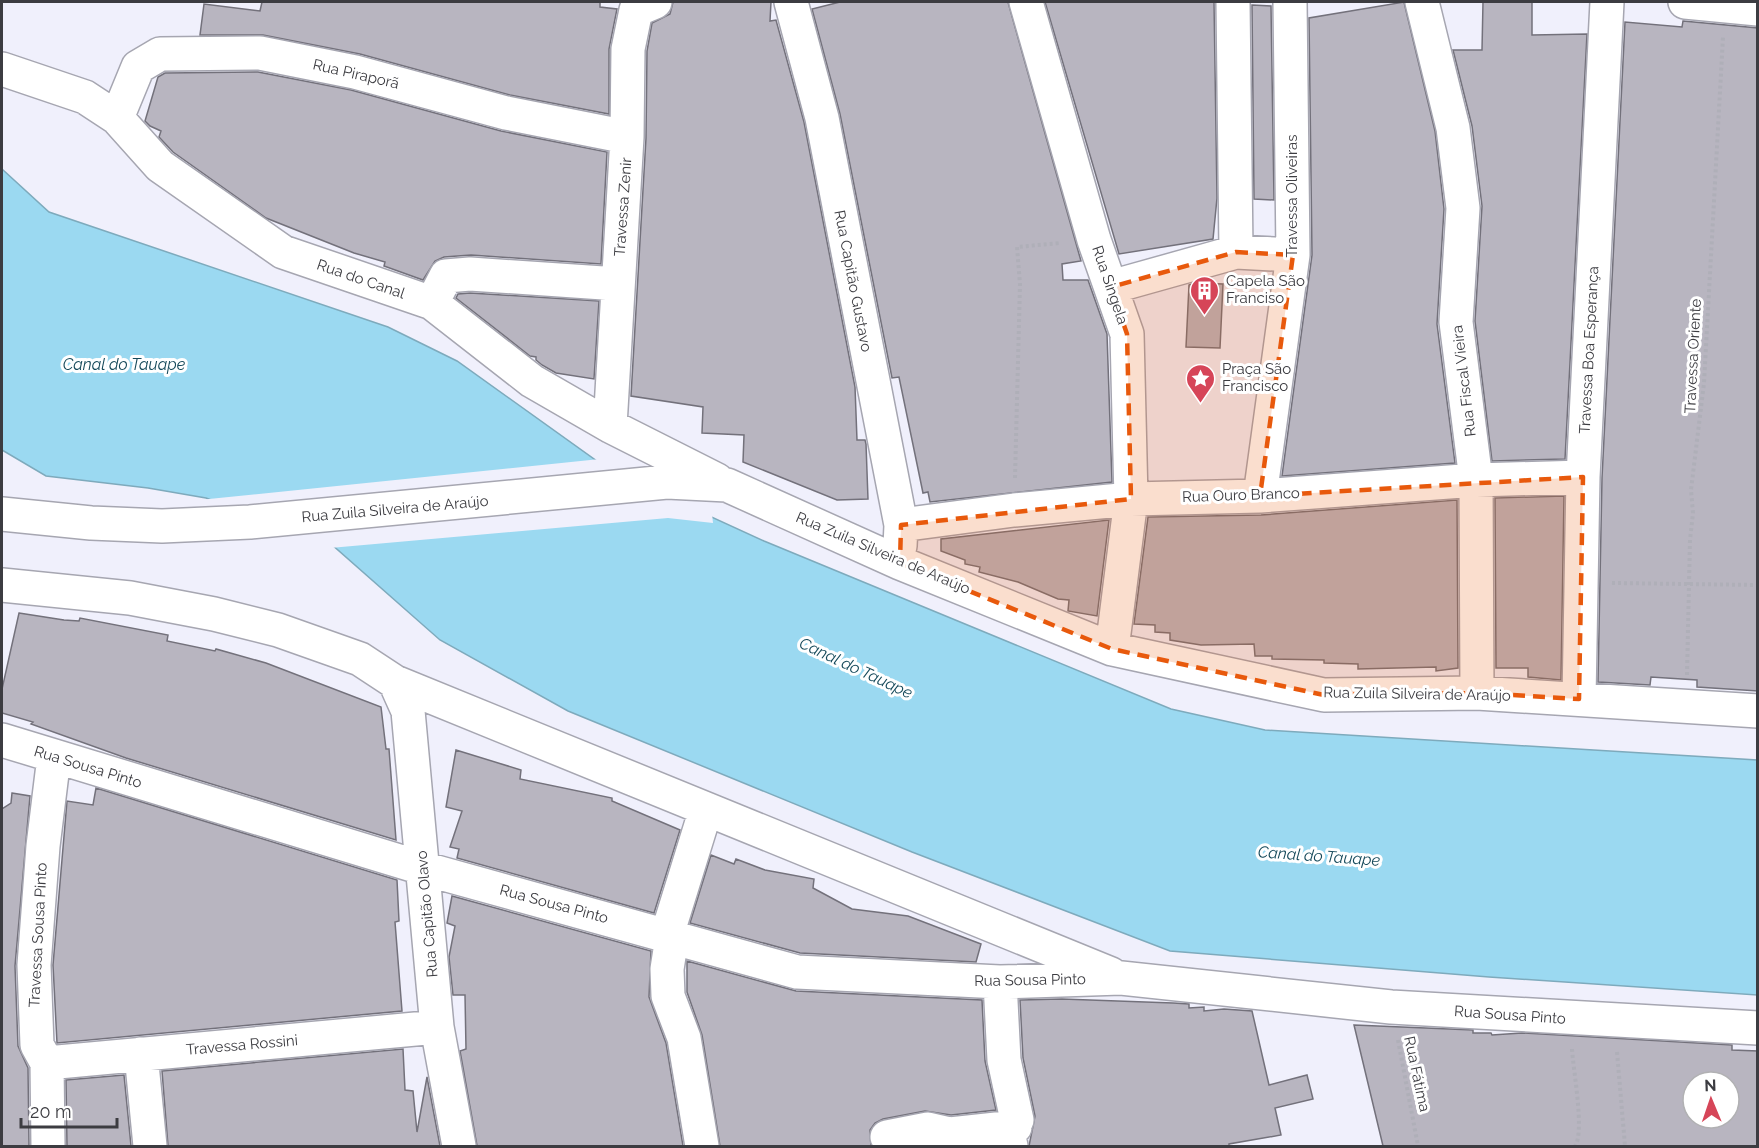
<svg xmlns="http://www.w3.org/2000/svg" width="1759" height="1148" viewBox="0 0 1759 1148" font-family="Raleway,sans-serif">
  <rect width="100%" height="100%" fill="#f0f0fc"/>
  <path fill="#9bd9f1" stroke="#7eaabc" stroke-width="1.5" d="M2,169l47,43 339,115 69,34 154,110 153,70 407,168 94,21 492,30v235l-268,-18 -319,-26 -258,-99 -344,-141 -128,-71 -109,-96 -125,-46 -58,-10 -102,-12 -44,-26z"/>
  <path fill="#f0f0fc" d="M600,459l13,9 99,46 1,9 -45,-5 -338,30 -131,-48z"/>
  <path fill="#b8b5c0" stroke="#73717b" stroke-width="1.5" fill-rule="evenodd" d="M262,2h338v5l17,2 -8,40v65l-99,-19 -150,-41 -97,-19h-63l4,-31 56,7z
    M673,2h98l-1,19 6,-1 28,102 51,265 2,53h8l1,4 2,55 -31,1 -94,-38 1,-27 -42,-2 1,-26 -72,-11 15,-258 1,-87 5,-28 18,-9z
    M840,2h168l73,259 -19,3 1,16h25l19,54 5,148 -182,20 -2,-10 -5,1 -24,-116 -7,1 -52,-264 -28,-105z
    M1045,2h169l3,196 -4,41 -94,15z
    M1404,2l31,129 9,78 -7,115 18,139 -173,13 30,-221 -3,-237z
    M1483,2h49v33l55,-1 -22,425 -73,2 -17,-140 7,-115 -10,-80 -19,-76h29z
    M1252,5l19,1 3,194 -20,-1z
    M1683,21l75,7v663l-61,-4v-7l-46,-3 -1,8 -52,-3 4,-204 23,-456 57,5z
    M258,72l93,18 150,41 106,21 -6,112 -130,-9 -27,2 -9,4 -12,19 -39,-14 1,-4 -31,-9 -88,-35 -93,-66 -14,-15 2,-6 -11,-5 -5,-5 13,-44 7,-4z
    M1194,283l29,1 -3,64 -34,-1 3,-62z
    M470,293l129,8 -5,78 -38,-6 -14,-8 -6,-5v-3l-6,-1 -74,-58 2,-4z
    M1564,496l-3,184 -33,-3v-9h-32l-1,-170z
    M1457,500l1,168 -22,3v-4l-78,2v-5l-34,-1v-3l-52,-1v-3h-17l-1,-12 -53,1 -31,-5v-7l-15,-1v-7l-21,-1 14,-107 113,-2z
    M1109,520l-12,96 -29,-5 1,-11 -11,-1 -40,-17 -39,-10 1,-5 -15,-3v-4l-24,-9v-12z
    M19,613l45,7 15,1 1,-3 88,17 -1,6 48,10 1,-2 50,14 115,44 5,42h3l7,91 -270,-82 -95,-34 2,-2 -31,-9v-24z
    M456,750l65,20 -1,9 92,19v3l68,29 -26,83 -197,-55 2,-9 -9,-2 12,-36 -16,-4z
    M96,788l301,92 2,41 -4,1 7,89 -345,32 -4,-78 14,-164 26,4z
    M12,793l18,3 -15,170 3,80 10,22 1,78h-27v-337l9,-6z
    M711,855l23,9 2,-5 29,11 49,9 -1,9 39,21 56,7 73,28 -5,18 -176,-9 -110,-30z
    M452,896l199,55 -2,46 17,46 17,103h-206l-17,-95 6,-2 -1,-54h-12l-4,-38 6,-31 -8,-3z
    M687,961l109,30 186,9 3,61 11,49 -45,5 -26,-4 -42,8 -8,4 -5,7 1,16h-151l-18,-111 -15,-43z
    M1062,999l111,4 16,1v4l15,-1v4l20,-2 28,2 17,74 38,-10 6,24 -38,9 6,27 -52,9v2h-200l6,-30 -12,-58 -3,-58z
    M1354,1025l119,5v3h18l1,2 30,-2 210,12v5l26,1v95h-375zM1693,1082h36v36h-36z
    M403,1049l2,41 8,1 4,41 10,-55 13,69h-272l-6,-75z
    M124,1075l7,71h-64l-1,-66z"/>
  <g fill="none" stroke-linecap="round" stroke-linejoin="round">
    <defs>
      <path id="minor" d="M791,2l31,116 79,407 -1,21
        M1026,2l68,238 33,94 4,165 -19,150
        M1233,2l3,250
        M1422,2l31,126 10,80 -7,114 20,158 1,213
        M1685,2l73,7
        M2,69l83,28 32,21 43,48 123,86 149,51 100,78 78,45 107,54
        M117,118l21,-51 22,-13 100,-1 95,19 151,41 121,24
        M1111,287l125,-35 57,3
        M432,303l14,-27 24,-2 148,10
        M610,426l17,-289 1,-88 8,-39 19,-8
        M1260,496l33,-241 -3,-253
        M2,514l89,9 71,3 88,-4 417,-40 60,3 173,78 212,86 212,46 153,-2 281,18
        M901,525l113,-15 117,-11 129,-3 216,-16 107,-3
        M2,585l128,13 84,16 64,16 82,29 35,23 716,292
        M395,682l13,29 29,316 22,119
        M1579,699l4,-222 24,-475
        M2,740l420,128 375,104 203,10 121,-4 270,29 367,21
        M667,935l39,-126
        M672,937l-5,32 1,27 16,42 18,108
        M1000,982l4,78 13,60 -8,17 2,9
        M141,1054l9,92
        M47,1063l390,-36
        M887,1137l41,-8 22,5 65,-7
        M48,1146l-1,-83 -10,-18 -3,-80 9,-119 11,-89"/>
    </defs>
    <use href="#minor" stroke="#a6a6b1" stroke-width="36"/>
    <path stroke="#afafb8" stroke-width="4" stroke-dasharray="3 3" stroke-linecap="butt" d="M1015,478l5,-194 -3,-37 43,-4
      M1612,583l146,2
      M1687,675l3,-135 3,-27 -2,-23 13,-107 19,-346
      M1398,1040l20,106
      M1572,1049c1,20 13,83 3,97
      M1617,1052l8,94"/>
    <use href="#minor" stroke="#fff" stroke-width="33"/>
  </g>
  <path fill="#e8590c" fill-opacity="0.2" stroke="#e8590c" stroke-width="4.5" stroke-dasharray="12 8" stroke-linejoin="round" d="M1236,252l57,3 -33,241 323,-19 -4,222 -102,-6 -153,2 -212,-46 -212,-86 1,-38 230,-26 -4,-165 -16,-47z"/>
  <defs>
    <symbol id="building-pin" viewBox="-11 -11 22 30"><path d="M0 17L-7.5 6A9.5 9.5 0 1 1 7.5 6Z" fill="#d64558" stroke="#fff"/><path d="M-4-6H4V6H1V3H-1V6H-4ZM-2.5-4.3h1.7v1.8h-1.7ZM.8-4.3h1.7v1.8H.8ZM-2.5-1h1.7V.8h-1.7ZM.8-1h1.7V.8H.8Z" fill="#fff"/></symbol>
    <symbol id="sight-pin" viewBox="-11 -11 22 30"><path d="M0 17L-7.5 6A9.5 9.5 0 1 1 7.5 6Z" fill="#d64558" stroke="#fff"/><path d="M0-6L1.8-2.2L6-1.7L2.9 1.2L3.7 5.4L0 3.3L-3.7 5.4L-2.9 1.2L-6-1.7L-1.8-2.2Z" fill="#fff"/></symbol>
  </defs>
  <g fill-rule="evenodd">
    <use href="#building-pin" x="1188" y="274" width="33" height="45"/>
    <use href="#sight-pin" x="1184" y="362" width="33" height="45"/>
  </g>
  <g text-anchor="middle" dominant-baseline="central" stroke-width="6" stroke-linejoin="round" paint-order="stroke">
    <g font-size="15" fill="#3c3c41" stroke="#fff">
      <text transform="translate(356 74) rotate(13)">Rua Piraporã</text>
      <text transform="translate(1292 196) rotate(-90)">Travessa Oliveiras</text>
      <text transform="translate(623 207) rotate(-86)">Travessa Zenir</text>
      <text transform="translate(361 279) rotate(19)">Rua do Canal</text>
      <text transform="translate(853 281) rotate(79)">Rua Capitão Gustavo</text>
      <text transform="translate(1110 285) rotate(71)">Rua Singela</text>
      <text transform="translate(1589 350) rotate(-87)">Travessa Boa Esperança</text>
      <text transform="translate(1693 356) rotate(-87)">Travessa Oriente</text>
      <text transform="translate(1464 381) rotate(-97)">Rua Fiscal Vieira</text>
      <text transform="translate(1241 495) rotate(-2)">Rua Ouro Branco</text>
      <text transform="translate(395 509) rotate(-5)">Rua Zuila Silveira de Araújo</text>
      <text transform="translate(883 553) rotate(23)">Rua Zuila Silveira de Araújo</text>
      <text transform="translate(1417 694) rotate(1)">Rua Zuila Silveira de Araújo</text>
      <text transform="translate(88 767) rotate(17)">Rua Sousa Pinto</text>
      <text transform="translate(554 904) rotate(15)">Rua Sousa Pinto</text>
      <text transform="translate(427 914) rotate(-95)">Rua Capitão Olavo</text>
      <text transform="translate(38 935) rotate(-87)">Travessa Sousa Pinto</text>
      <text transform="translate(1030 980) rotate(-1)">Rua Sousa Pinto</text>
      <text transform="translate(1510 1015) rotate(4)">Rua Sousa Pinto</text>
      <text transform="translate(242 1045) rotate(-5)">Travessa Rossini</text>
      <text transform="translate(1417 1074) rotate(78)">Rua Fátima</text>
    </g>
    <g font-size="15" fill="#3c3c41" stroke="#fff" text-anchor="start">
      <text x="1226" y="281">Capela São<tspan x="1226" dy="17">Franciso</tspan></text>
      <text x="1222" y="369">Praça São<tspan x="1222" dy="17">Francisco</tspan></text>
    </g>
    <g font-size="16" font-style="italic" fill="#15495a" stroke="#fff">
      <text x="124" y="364">Canal do Tauape</text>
      <text transform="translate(856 668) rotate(25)">Canal do Tauape</text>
      <text transform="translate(1319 856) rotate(4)">Canal do Tauape</text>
    </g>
  </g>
  <rect width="1759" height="1148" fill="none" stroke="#3c3c41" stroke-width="6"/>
  <g transform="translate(1711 1100) rotate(358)"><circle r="28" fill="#ffffff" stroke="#b1b1b3" stroke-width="1.5"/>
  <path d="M0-4.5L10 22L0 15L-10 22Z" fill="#d64558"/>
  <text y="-9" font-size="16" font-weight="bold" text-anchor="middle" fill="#3c3c41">N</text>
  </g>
  <path d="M21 1118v9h96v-9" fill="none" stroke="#3c3c41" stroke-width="3"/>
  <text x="30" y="1118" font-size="18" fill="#3c3c41" stroke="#ffffff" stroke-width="4.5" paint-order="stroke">20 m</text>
</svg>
